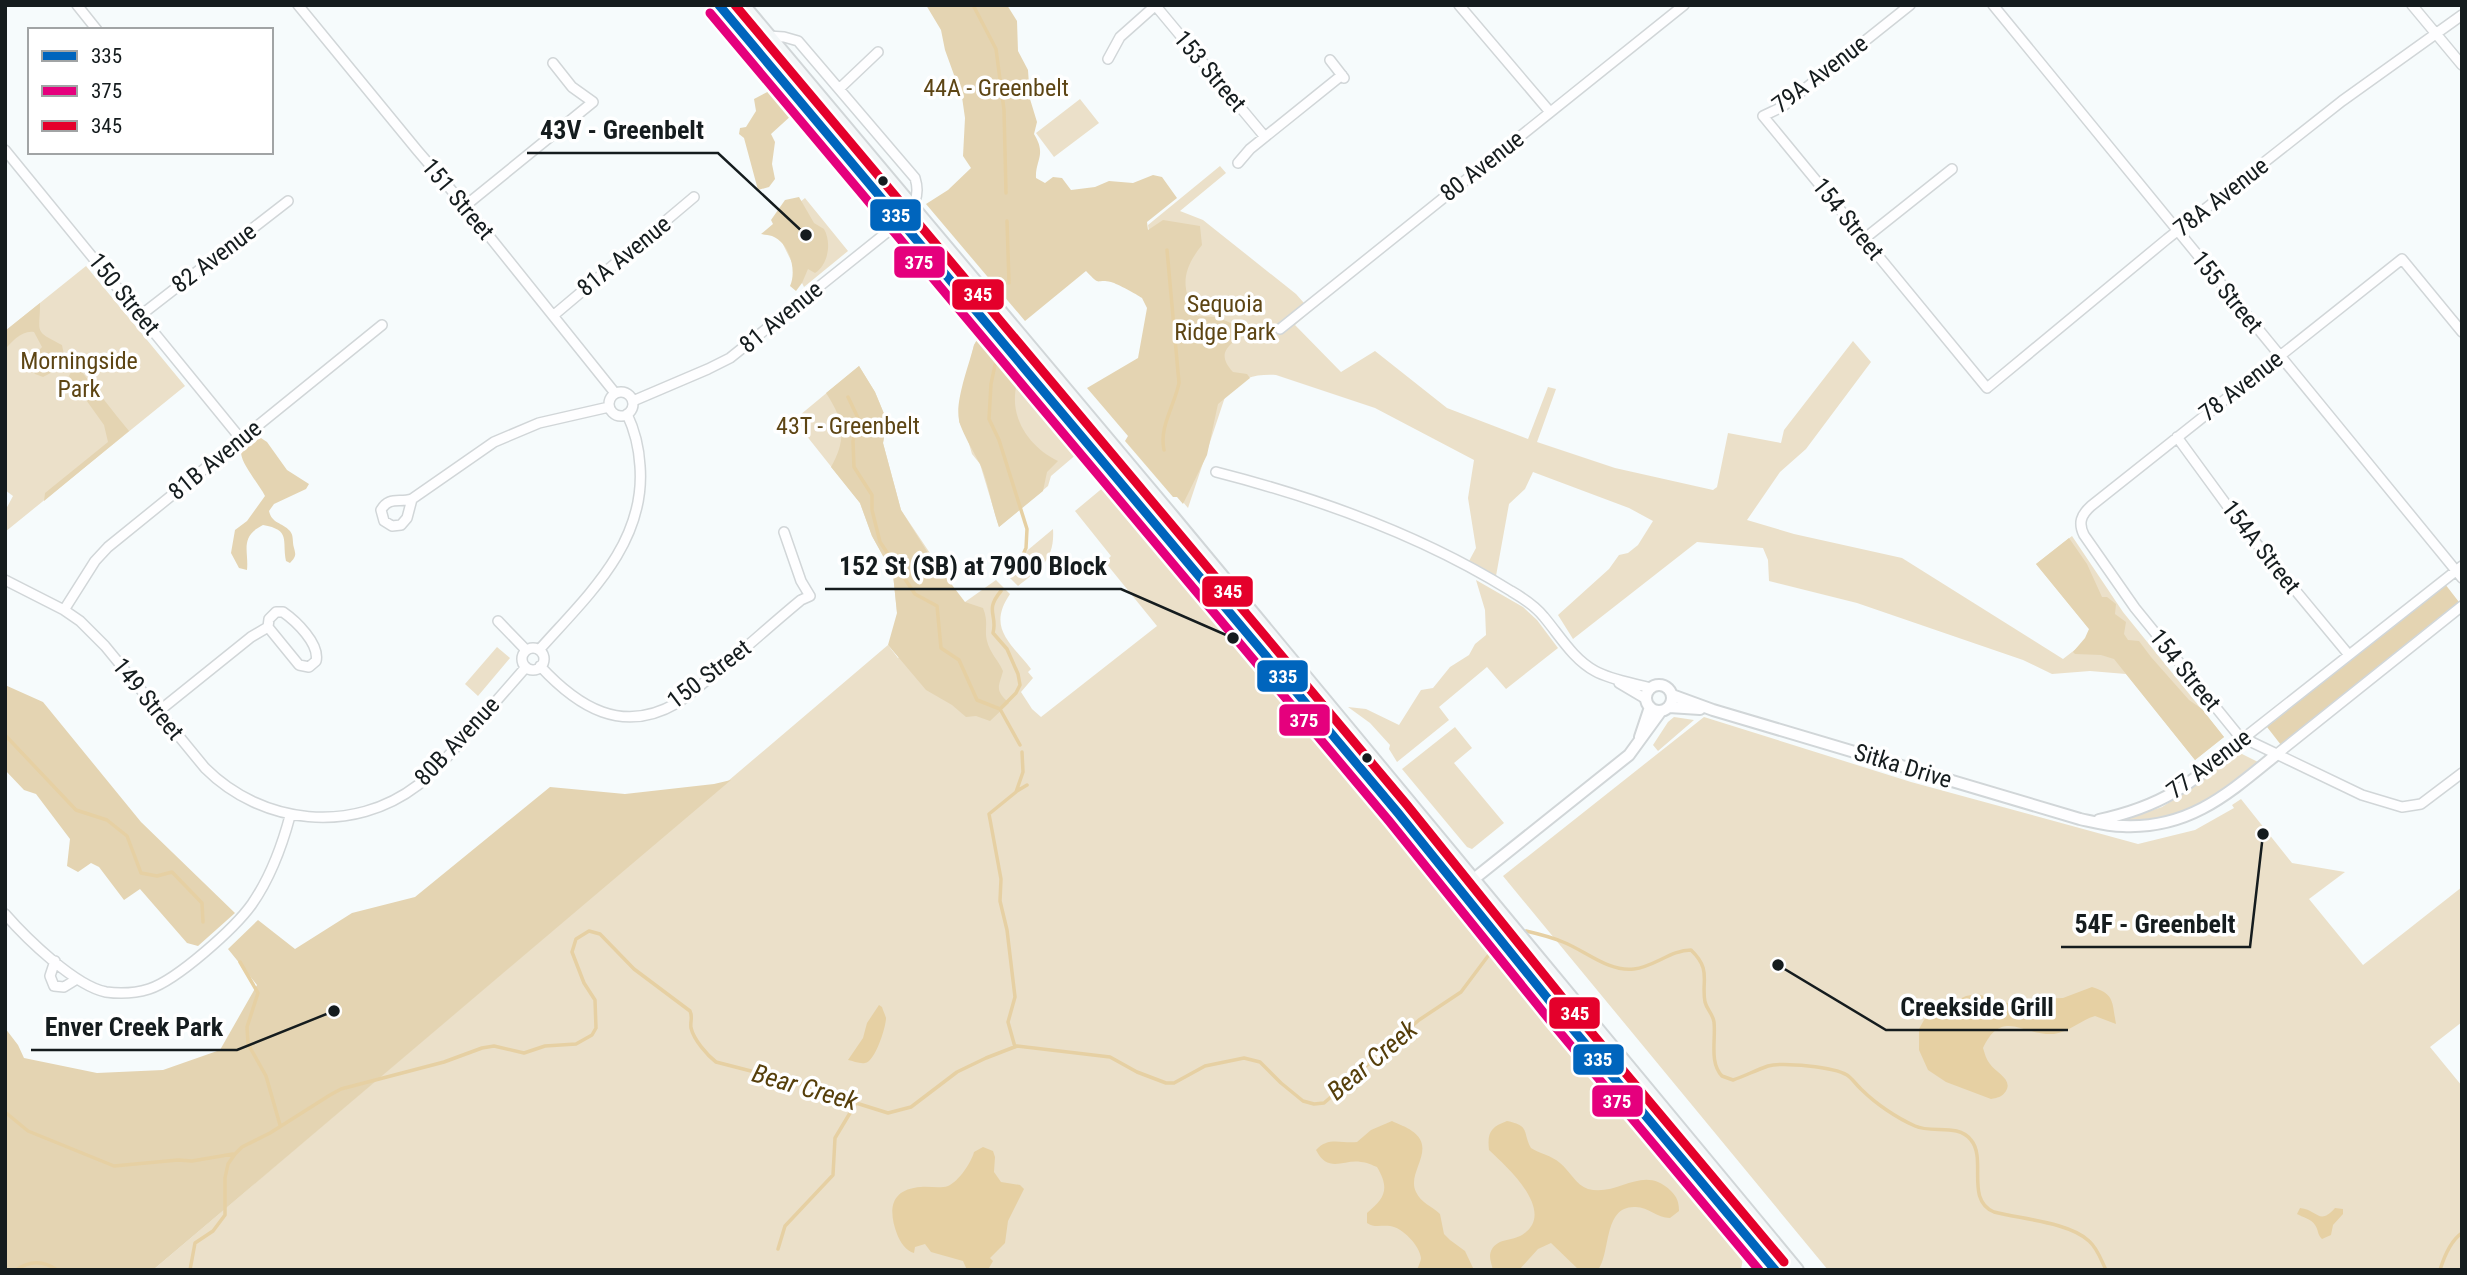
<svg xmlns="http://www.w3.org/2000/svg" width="2467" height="1275" viewBox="0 0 2467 1275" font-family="'Roboto Condensed',sans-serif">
  <rect width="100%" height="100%" fill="#f6fbfc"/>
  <path fill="#ebe0c9" d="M1080,99l19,24 -45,34 -18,-24z
    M1220,166l6,7 -46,38 23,9 93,74 15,17 -16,14 46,47 34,-21 72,57 81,31 20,-52 8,2 -19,53 78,26 98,22 4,-3 11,-54 53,10 3,-13 69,-89 18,21 -65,87 -26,23 -33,48 47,14 108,24 161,101 31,-24 -58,-71 36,-28 51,76 101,125 -29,23 -69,-86 -36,-3 -38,3 -29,-14 -166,-57 -88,-22 -1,-21 -5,-12 -66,-6 -124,97 -15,-24 51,-46 10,-14 9,-2 10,-8 15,-24 -24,-13 -96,-36 -8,17 -16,15 -13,72 -27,-15 7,-13 -8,-50 6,-38 -99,-52 -99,-33c-21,-1 -34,3 -49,16l-39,117 -60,-72 45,-38 -25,-173z
    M805,198l43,53 -44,36 -31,-63z
    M86,266l99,120 -180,146v-21l8,-15 -8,-6v-159z
    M980,334l98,119 -27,23 -3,10 -49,41 -19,-63 -8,-10 -5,-17 -8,-15v-13l15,-64z
    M859,366l16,26 12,29 -4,22 18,67 43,64 -47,39 -4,-39 -21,-38 -12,-33 -66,-83z
    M1105,486l638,772 -2,12h-1588l735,-625 10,13 67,-56 31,-22 14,14c-23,34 0,48 21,75l-3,3 5,6 -12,14 11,17 9,8 116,-91 -52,-64 6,-6 -36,-45z
    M1053,529c2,31 -13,40 -35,57l-15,-15z
    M1476,580l47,27 14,13 21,28 -52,41 -19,-22 -48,40 10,13 -52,42 -8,-13 1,-4 -20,-22 -22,-16 18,2 33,16 22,-35 12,-2 17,-21 19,-12 6,-11 11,-9 -1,-25z
    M497,647l13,11 -32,38 -13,-12z
    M1674,717l20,3 -36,31 -5,-6 15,-23z
    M1704,717l207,65 227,62 57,-14 39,-22 -2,-3 9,-6 51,64 53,9 -36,27 54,66 99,-78v135l-32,25 32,39v184h-634l-325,-394z
    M1455,727l17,21 -18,15 50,60 -32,26 -5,-2 -65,-78z
    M2236,751l24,12 -42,34 -20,10 -42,14h-36l42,-14 17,-11z"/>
  <path fill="#e4d4b2" d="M926,5h81l10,16 1,30 10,19 2,29 7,23 -3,12c13,21 1,26 2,44l9,5 8,-6 9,1 9,12 24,-3 14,-6 24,2 20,-8 9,2 15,21 -30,24 1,8 15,-10 37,6 2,19c-20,25 -22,43 -5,71l19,1 30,12c-10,15 -34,20 -13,43l14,2 3,4 -32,26 -11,51 -24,49 -6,-7h-4l-48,-56 3,-5 -41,-48 51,-30 9,-50 -5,-10c-6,-4 -24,-14 -31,-16 -16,-4 -9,6 -25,-11l-61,50 -99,-117 22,-14 23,-22 -8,-12 2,-38 -3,-21 -17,-47 -4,-20z
    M773,89l20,25 -22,20 4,8 -3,22 3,15 -6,8 -11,3 -14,-52 -5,-4 1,-6 6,-1 10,-16 -2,-12z
    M799,197l15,26 10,6c8,14 4,36 -9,44l-7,-4 -6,14 -6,8 -6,-5c7,-15 0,-43 -18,-50 -3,-1 -7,-1 -11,-2l12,-10 -2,-4 14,-20z
    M40,303c0,31 -7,27 22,42l2,10 -4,13 -17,9 -8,-3c-9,-13 -2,-17 7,-27l-8,-15c-12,-2 -21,9 -29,17v-18z
    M979,337l38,46c-9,34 12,64 41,78l-11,11 -4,19 -44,36c-7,-19 -11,-46 -19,-63 -5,-10 -19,-33 -21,-44 -4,-19 10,-55 15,-75z
    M859,366l16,26 12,29 -4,22 18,67 29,46 35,46 18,6c6,15 1,20 4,33 3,12 11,19 16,30 -4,16 -9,18 6,32l-19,18 -14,-5 -10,1 -14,-12 -26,-15 -38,-45 9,-32 -4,-39 -21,-38 -12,-33 -29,-36c16,-28 13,-47 -5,-74z
    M76,370l5,1c17,20 31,40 48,60l-85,70 1,-8 63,-51 -4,-17 -35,-49 2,-4z
    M261,438l6,4 20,28 22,14 -3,5 -32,15 -5,7c3,13 13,11 21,20 4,5 2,10 4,17 2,7 2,9 -4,15l-4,-2c-4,-21 5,-31 -23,-36 -24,12 -14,26 -16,45l-8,-2 -8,-15 4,-23 12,-9 18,-25c-6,-12 -23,-31 -24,-43l10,-10z
    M2069,538l18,26 15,33h5l9,7 -1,10 11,8 -2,12 4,6 11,1 12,16 38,43 13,9 22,28 -29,23 -81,-101 -13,-4 -26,-1 -2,-2 12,-14 4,-9 -53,-65z
    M2445,584l14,18 -178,143 -14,-18z
    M5,685l38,17 98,120 94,91 -37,33 -11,-3 -47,-54 -16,11 -25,-33 -8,-4 -13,9 -11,-6 3,-27 -34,-45 -12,-4 -19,-20z
    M731,780l-578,490h-148v-242l13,17 6,13 73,15 66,-3 57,-20 37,-65 -29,-36 30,-29 37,29 57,-36 63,-16 135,-110 75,7 89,-10z"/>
  <path fill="#e6d0a3" d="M2092,987c23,7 20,15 24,37l-21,-8c-14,4 -26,16 -41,18 -31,2 -52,-27 -71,14 2,6 3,11 7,16 6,9 23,15 16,27 -4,6 -9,7 -15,8l-45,-17 -18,-12 -9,-20v-21l5,-9 9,-8 33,-16 11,-2 37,11 22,-6 27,-1z
    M879,1005l3,2c1,4 3,7 4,11 0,9 -11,44 -21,45 -5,1 -12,-2 -17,-3l15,-22 4,-15z
    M1392,1121c6,3 15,6 20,10 26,18 -6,41 4,61 5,11 16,14 24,22l4,20 6,6 15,11 9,19h-57c1,-3 4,-9 4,-12 -1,-12 -19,-31 -31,-32 -9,-1 -16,2 -23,-3v-10c18,-15 23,-24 10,-46 -5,-2 -11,-5 -16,-5 -17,-3 -33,12 -45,-12 12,-14 26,-6 41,-8l14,-12z
    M1507,1121c24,5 15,11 24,27 9,6 20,7 29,15 10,8 16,22 28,26 31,8 55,-26 83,2 6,6 8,11 8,20l-9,7c-14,0 -22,-12 -36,-11 -31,0 -23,46 -36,63h-19l-28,-27 -13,6 -19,21h-26c-2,-8 -5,-14 -1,-21 7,-11 20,-8 30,-14 36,-23 -15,-68 -33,-85 -2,-18 2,-23 18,-29z
    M983,1147l10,4 2,6 -1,15 7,10 19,3 4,4 -16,32 -3,22 -15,15 3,3 -4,7 -22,2 -4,-9 -32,-9 -6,-8 -10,3 -1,6c-8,-2 -14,-11 -17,-19 -9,-24 -7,-45 24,-47 9,-1 18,2 27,-1 11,-5 23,-23 26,-34z
    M2300,1208c18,2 19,18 35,0l8,1v5l-10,11 -2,10 -9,4c-5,-5 -3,-8 -7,-14 -3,-6 -13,-8 -18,-11z"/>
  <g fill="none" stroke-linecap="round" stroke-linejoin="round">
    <path stroke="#e6d0a3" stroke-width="3.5" d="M973,5l23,44 8,61 2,83
      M1007,221l2,62
      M995,365l-4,19 -2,35 10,21 28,89 -1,19 -9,20
      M848,397l10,21 -5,23 1,26 18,28v15l8,32 35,52 22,12 4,42 18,12 18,40 23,9
      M1164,450c-5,-23 10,-43 15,-67l-12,-133
      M1001,591c-17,20 -3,24 -8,42l14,16 11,25 2,11 -4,8 -16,16 20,36
      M5,735l71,75 31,10 20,16 14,37 16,3 15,-4 30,31 1,19
      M1017,791l10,-6
      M1522,933l4,-2c13,3 25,6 37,11 23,9 45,30 71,27 20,-2 37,-19 57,-19 21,20 10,31 14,52 2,8 8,12 9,20 2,18 -5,40 8,54l11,4c12,-4 23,-10 35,-14 15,-4 66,1 79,9 6,4 10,11 15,15 14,14 35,28 53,36 17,8 43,-3 56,14 16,19 -6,60 23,72 26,7 75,10 95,29 9,8 12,19 17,29
      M240,962l18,31 -11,34 1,17 18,32 14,49
      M1015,1047l-7,-25 7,-25 -8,-67 -7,-29 1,-22 -12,-65 27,-22 7,-20 -1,-20
      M5,1112l23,19 86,35 64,-6 14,1 41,-7
      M778,1249l7,-23 48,-51 2,-37 21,-35
      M16,1270c13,-9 27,-10 41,0
      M190,1270l5,-27 18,-12 12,-16v-37l3,-14 7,-10 7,-7 28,-14 60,-38 11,-6 103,-27 38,-14 12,-2 30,7 21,-7 31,-2 16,-9 4,-7 -1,-28 -11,-17 -12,-31 4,-13 13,-8 11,3 34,35 56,42c3,6 0,10 1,17 3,12 16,27 25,34l120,31 20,10 32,10 23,-6 46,-35 29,-14 31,-12 93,11 27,15 29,11h8l31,-17 39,-8 16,4 21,21 22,18 11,3 10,-1 95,-83 42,-28 27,-36 13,-11
      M2440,1270c4,-13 10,-29 22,-37"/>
    <defs>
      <path id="minor" d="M77,5l20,25
        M298,5l119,145 48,56 150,187
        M1155,5l110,132
        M1459,5l91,107
        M1910,5l-128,102 -19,9 224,272 180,-149 175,-138 120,-86
        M1993,5l469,573
        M2412,5l50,60
        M1108,59l12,-22 36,-32
        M1330,60l14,18
        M839,89l39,-37
        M5,150l236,289
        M1238,163l12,-14 92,-74
        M465,206l128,-104 -21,-15 -19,-24
        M1864,239l88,-70
        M141,315l147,-114
        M554,315l140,-118
        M1280,329l404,-324
        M2462,332l-60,-73 -311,247c-10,9 -13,17 -7,29l51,73 104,128 123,59 40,12 19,-3 41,-31
        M609 404a12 12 0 1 1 24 0a12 12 0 1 1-24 0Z
        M633,401l75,-32 22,-11 171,-137c12,-13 20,-24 14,-43l-117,-137 -14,-4 -16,-1
        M2177,437l65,89 107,129
        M1216,472c102,26 205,63 295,119 12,7 25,16 33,26 16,19 29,42 51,54 16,9 38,12 56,17
        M412,499c-13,4 -23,-3 -31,11l3,11 8,5 9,-1 6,-7 5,-19 82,-57 45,-19 70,-16
        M5,580l59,30 16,11 25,25 100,122c57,57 148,67 213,17 17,-13 31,-30 45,-46 21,-24 42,-48 63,-72
        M64,610l31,-49 13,-14 274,-222
        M498,621l28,29
        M522 659a11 11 0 1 1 22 0a11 11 0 1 1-22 0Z
        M539,650c47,-53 107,-106 101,-184 -1,-18 -5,-35 -13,-52
        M540,666c38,41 82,69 137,37 15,-9 28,-22 42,-33 28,-23 54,-47 82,-70l9,-4 -9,-15 -17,-49
        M1619,683l27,16
        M159,711l92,-74 17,-10 1,-8 7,-7h7c13,9 37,32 33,49l-7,6 -10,-2 -31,-38
        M2244,738l218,-172
        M2277,754l185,-148
        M5,914c21,24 70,72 101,78 14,2 30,1 43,-3 28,-9 86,-61 103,-85 18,-26 30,-58 38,-88
        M55,961l-5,15 4,10 10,1 13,-8"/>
      <path id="tertiary" d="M1646 698a13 13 0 1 1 26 0a13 13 0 1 1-26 0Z
        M1672,695l41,15 367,109c14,3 29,7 43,7 67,3 106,-33 154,-72
        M1669,707l31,2
        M1640,737l10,-30
        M2099,820c69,-15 93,-38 145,-82
        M1460,890l169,-135 32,-44"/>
      <path id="secondary" d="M719,5l679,808 163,202 214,255
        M743,5l429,511 625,754"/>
    </defs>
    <use href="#minor" stroke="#d1d6d8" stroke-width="12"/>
    <use href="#tertiary" stroke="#d1d6d8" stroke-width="14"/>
    <use href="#secondary" stroke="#d1d6d8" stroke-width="16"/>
    <use href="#minor" stroke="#fefeff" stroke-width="9"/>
    <use href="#tertiary" stroke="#fefeff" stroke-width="10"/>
    <use href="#secondary" stroke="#f3f7f8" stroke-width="12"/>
    <defs>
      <path id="bus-1" d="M719,5l679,808 163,202 214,255"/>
      <path id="bus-2" d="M710,13l679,808 163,202 207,247"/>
      <path id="bus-3" d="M735,5l672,800 163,202 214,255"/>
    </defs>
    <use href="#bus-1" stroke="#fff" stroke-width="14"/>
    <use href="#bus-2" stroke="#fff" stroke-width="14"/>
    <use href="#bus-3" stroke="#fff" stroke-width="14"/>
    <use href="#bus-1" stroke="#0065bd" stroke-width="9"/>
    <use href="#bus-2" stroke="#e5007d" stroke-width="9"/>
    <use href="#bus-3" stroke="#e4002b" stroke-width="9"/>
  </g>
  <g fill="#151c1e" stroke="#fff" stroke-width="2.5">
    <circle cx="883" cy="181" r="6"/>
    <circle cx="1367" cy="758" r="6"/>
  </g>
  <g text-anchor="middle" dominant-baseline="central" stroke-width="7" stroke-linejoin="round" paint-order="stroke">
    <g font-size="24" fill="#151c1e" stroke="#fff">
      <text transform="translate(1210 71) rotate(50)">153 Street</text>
      <text transform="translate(1820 74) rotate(-37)">79A Avenue</text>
      <text transform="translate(1482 166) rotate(-38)">80 Avenue</text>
      <text transform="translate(2221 197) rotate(-38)">78A Avenue</text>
      <text transform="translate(458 199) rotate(50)">151 Street</text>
      <text transform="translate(1848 219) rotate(51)">154 Street</text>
      <text transform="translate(624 256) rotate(-39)">81A Avenue</text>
      <text transform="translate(214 258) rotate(-37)">82 Avenue</text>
      <text transform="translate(2227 292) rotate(51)">155 Street</text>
      <text transform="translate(124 294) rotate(51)">150 Street</text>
      <text transform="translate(781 317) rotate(-39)">81 Avenue</text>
      <text transform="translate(2241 386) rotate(-38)">78 Avenue</text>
      <text transform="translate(215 460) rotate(-39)">81B Avenue</text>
      <text transform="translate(2261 547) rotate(52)">154A Street</text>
      <text transform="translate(2185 670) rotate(51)">154 Street</text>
      <text transform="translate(709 674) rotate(-37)">150 Street</text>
      <text transform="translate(148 699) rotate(51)">149 Street</text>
      <text transform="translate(457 741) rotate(-47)">80B Avenue</text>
      <text transform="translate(2209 764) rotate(-37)">77 Avenue</text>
      <text transform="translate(1903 766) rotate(17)">Sitka Drive</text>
    </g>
    <g font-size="24" fill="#5d4514" stroke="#fff">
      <text x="996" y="88">44A - Greenbelt</text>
      <text x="1225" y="304">Sequoia<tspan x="1225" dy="28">Ridge Park</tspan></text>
      <text x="79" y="361">Morningside<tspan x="79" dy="28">Park</tspan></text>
      <text x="848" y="426">43T - Greenbelt</text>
    </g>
    <g font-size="26" font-style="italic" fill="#563f0b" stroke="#fff">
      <text transform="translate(1372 1060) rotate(-40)">Bear Creek</text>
      <text transform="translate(805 1087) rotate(16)">Bear Creek</text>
    </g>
  </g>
  <path fill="none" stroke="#151c1e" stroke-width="2.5" d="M806 235L718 153H527M1233 638L1121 589H825M2263 834L2250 947H2061M1778 965L1886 1030H2068M334 1011L237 1050H31"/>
  <g fill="#151c1e" stroke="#fff" stroke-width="2.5">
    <circle cx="806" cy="235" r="7"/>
    <circle cx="1233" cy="638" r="7"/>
    <circle cx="2263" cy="834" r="7"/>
    <circle cx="1778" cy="965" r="7"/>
    <circle cx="334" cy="1011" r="7"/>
  </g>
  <g font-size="26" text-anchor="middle" font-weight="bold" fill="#151c1e" stroke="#fff" stroke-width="7" stroke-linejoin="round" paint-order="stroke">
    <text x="622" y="139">43V - Greenbelt</text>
    <text x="973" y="575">152 St (SB) at 7900 Block</text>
    <text x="2155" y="933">54F - Greenbelt</text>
    <text x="1977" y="1016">Creekside Grill</text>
    <text x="134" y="1036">Enver Creek Park</text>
  </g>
  <g stroke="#fff" stroke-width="2.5">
    <rect x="869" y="198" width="53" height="34" rx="7" fill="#0065bd"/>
    <rect x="893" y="245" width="53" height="34" rx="7" fill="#e5007d"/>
    <rect x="951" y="278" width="54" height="33" rx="7" fill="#e4002b"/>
    <rect x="1201" y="575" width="53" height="33" rx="7" fill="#e4002b"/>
    <rect x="1256" y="659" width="53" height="34" rx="7" fill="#0065bd"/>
    <rect x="1278" y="703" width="53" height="34" rx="7" fill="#e5007d"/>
    <rect x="1548" y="996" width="53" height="34" rx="7" fill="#e4002b"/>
    <rect x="1572" y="1043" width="53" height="33" rx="7" fill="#0065bd"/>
    <rect x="1591" y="1084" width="53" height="34" rx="7" fill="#e5007d"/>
  </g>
  <g font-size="19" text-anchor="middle" font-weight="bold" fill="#fff">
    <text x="896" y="222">335</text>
    <text x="919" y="269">375</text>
    <text x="978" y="301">345</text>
    <text x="1228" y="598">345</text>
    <text x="1283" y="683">335</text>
    <text x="1304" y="727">375</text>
    <text x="1575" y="1020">345</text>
    <text x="1598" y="1066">335</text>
    <text x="1617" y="1108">375</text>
  </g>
  <rect width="2467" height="1275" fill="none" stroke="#151c1e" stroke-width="14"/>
  <rect x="28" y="28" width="245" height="126" fill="#ffffff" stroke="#a1a4a5" stroke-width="2"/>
  <rect x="42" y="51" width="35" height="10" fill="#0065bd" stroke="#a1a4a5" stroke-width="2"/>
  <text x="91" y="63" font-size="21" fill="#151c1e">335</text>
  <rect x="42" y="86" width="35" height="10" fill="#e5007d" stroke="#a1a4a5" stroke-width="2"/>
  <text x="91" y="98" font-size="21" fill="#151c1e">375</text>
  <rect x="42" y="121" width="35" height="10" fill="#e4002b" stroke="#a1a4a5" stroke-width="2"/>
  <text x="91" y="133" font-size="21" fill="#151c1e">345</text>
</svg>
